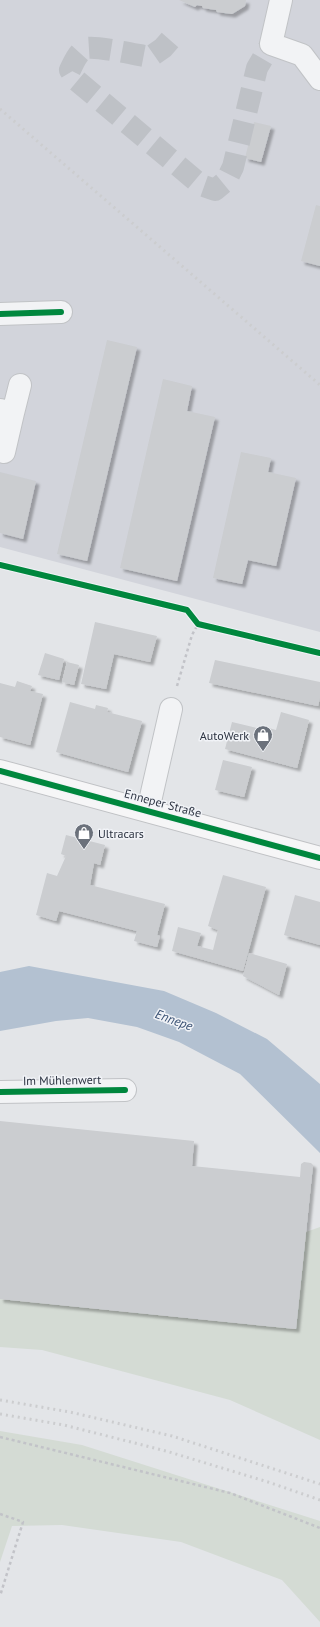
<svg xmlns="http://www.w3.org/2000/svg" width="320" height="1627" viewBox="0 0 320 1627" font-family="'PT Sans',sans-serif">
  <defs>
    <filter id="shadow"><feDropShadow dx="3.5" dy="3.5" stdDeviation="1" flood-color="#0004"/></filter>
  </defs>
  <rect width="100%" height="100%" fill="#e3e5e8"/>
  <path fill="#d2d4db" d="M0,0h320v632l-320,-85z"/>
  <path fill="#d4dbd4" d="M320,1227v213l-90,-40 -188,-50 -42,-3v-48l296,30 10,-97z
    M0,1431l82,14 238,76v101l-38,-42 -101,-38 -119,-17 -50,1 -12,36z"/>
  <path fill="#b3c1d1" d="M29,966l135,25 52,22 51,26 53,45v69l-80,-79 -61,-32 -42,-15 -49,-9 -32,3 -56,10v-59z"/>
  <path fill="#cbcdd0" filter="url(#shadow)" d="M179,0h67l-1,6 -13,8 -15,-2 -1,-2 -13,-2 -1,-2 -5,-1 -2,2z
    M254,122l17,4 -10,36 -16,-4z
    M316,205l4,1v60l-19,-5z
    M107,340l30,7 -50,214 -30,-7z
    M163,379l29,7 -5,25 28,6 -38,164 -57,-13z
    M241,452l30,6 -3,14 28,6 -20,88 -28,-6 -6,24 -29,-6z
    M0,472l36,9 -13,58 -23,-6z
    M95,622l62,14 -7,26 -36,-8 -8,35 -25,-5z
    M45,653l19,6 -5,21 -21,-5z
    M215,660l105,22v16l-2,8 -109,-23z
    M67,662l12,3 -5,20 -12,-3z
    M17,681l15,5 -2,5 13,3 -13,51 -30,-8v-54l15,4z
    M70,702l25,7 1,-4 12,3 -1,4 35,9 -14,51 -72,-20z
    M281,712l28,8 -12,48 -72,-19 7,-27 33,8v-3l11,3z
    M223,760l29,7 -8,30 -29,-7z
    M66,835l39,10 -5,20 -6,-2 -4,22 75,19 -8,31 3,1 -3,11 -23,-6 3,-10 -78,-20 -3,10 -20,-6 11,-42 10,3 9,-20 -5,-2z
    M223,875l43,12 -23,84 -71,-20 6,-24 23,6 -4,13 16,4 5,-20 -10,-4z
    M295,895l25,7v43l-36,-10z
    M249,953l38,11 -8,31 -36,-19z
    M0,1121l194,20 -2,25 108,11 1,-13 3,-2 7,1 2,2 -17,164 -296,-30z"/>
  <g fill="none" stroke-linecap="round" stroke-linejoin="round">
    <path stroke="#bec1c6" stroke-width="22" stroke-dasharray="22 11" stroke-linecap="butt" d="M170,40l-7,8 -13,9c-12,-2 -53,-11 -63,-9 -9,3 -13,14 -17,22l6,10 125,105 14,5 11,-9 7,-14 24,-99 14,-24"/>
    <defs>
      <path id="minor" d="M281,0l-10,44 31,11 18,24
        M0,314l61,-2
        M0,410l13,3 -9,39
        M13,413l7,-28
        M148,810l23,-101
        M0,1092l125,-2"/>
      <path id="major" d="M0,771l320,87"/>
    </defs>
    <use href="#minor" stroke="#c1c3c6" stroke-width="24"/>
    <use href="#major" stroke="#c0c2c5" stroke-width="24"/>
    <path stroke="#c2c3c8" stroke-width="2.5" stroke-dasharray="3 3" stroke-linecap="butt" d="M177,686l15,-51 6,-11
      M0,1437l230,56 90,35
      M0,1514l23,8 -23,74"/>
    <use href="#minor" stroke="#f2f3f5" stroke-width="22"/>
    <use href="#major" stroke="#f6f6f7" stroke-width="22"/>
    <path stroke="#cccdcf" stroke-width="3" stroke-dasharray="2 4" stroke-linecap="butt" d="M0,109l320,276
      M0,1400l70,12 102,24 148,48
      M0,1414l64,11 102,26 102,31 52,18"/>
    <defs>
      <path id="cycleway" d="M0,314l61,-2
        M0,565l187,45 11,14 122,29
        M0,771l320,87
        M0,1092l125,-2"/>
    </defs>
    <use href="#cycleway" stroke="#f1f3f7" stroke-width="8"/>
    <use href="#cycleway" stroke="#00873e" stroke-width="6"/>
  </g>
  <defs>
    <symbol id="shop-pin" viewBox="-11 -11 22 30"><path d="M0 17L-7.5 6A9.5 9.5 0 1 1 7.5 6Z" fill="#6b717b" stroke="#f1f3f7"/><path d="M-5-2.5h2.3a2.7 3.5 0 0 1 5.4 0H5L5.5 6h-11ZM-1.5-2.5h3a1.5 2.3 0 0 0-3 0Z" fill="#fff"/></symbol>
  </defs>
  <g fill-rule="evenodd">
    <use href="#shop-pin" x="252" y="724" width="22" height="30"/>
    <use href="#shop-pin" x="73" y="822" width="22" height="30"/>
  </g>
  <g text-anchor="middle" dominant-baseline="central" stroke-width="3" stroke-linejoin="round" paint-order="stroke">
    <g font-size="12" fill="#2b3240" stroke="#f1f3f7" text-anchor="end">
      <text x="249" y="735">AutoWerk</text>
      <text x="98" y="833" text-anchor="start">Ultracars</text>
    </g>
    <g font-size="12" fill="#2b3240" stroke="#f1f3f7">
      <text transform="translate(163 803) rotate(15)">Enneper Straße</text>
      <text transform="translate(62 1080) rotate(-1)">Im Mühlenwert</text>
    </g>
    <g font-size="13" font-style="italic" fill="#374f72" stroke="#f1f3f7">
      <text transform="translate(174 1020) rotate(20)">Ennepe</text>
    </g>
  </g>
</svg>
